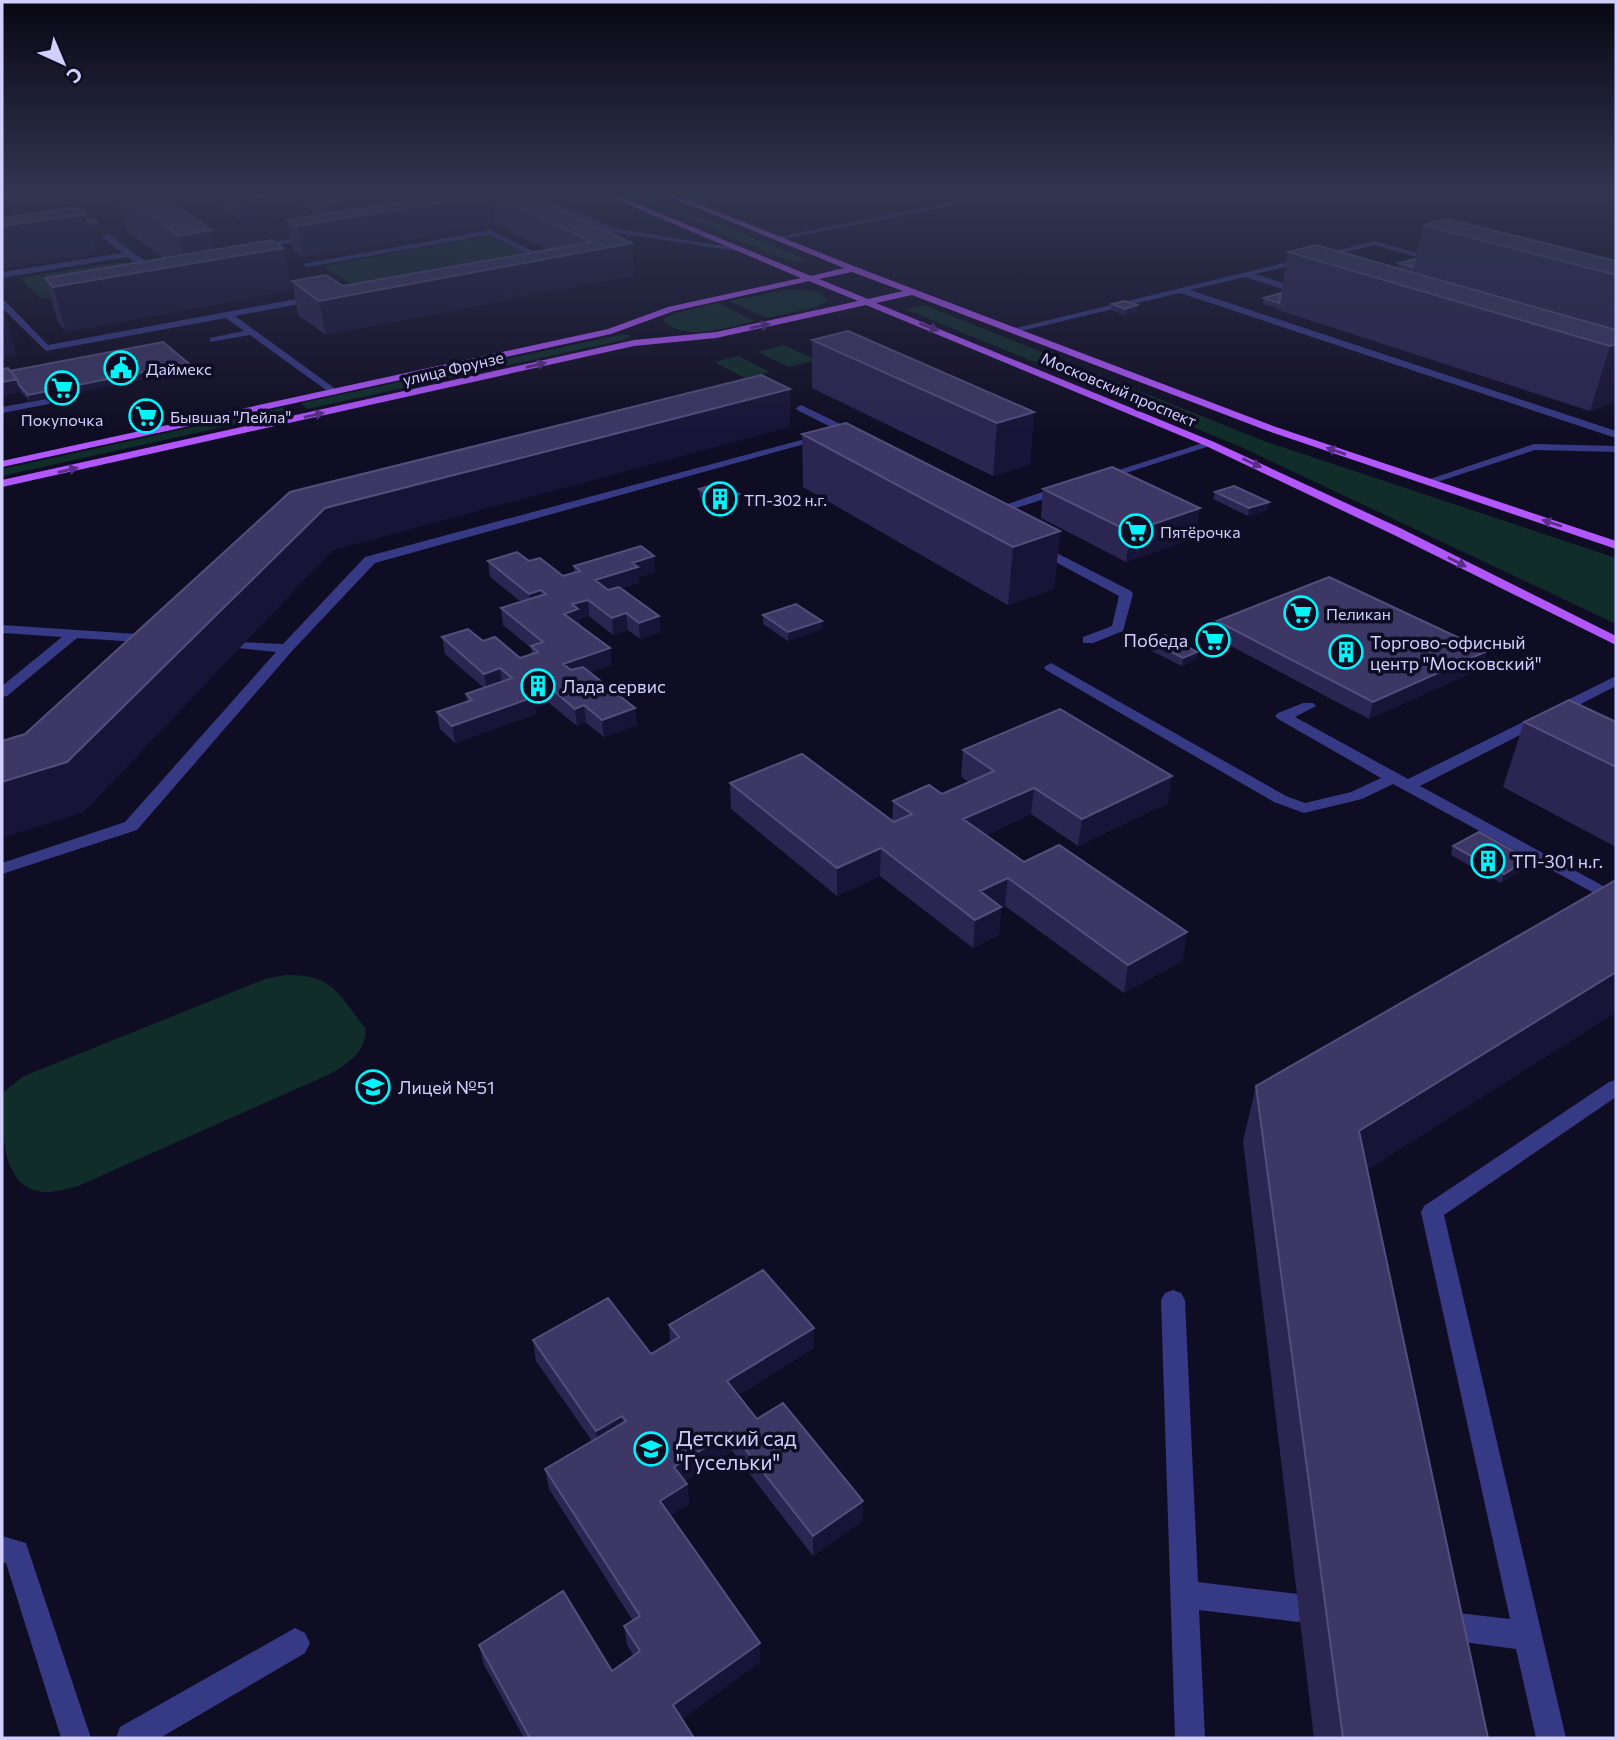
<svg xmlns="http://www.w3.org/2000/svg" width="1618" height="1740" viewBox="0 0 1618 1740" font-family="Commissioner,sans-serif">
  <rect width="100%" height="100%" fill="#0f0d23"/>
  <path fill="#102d2a" d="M618,191h22l167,69 -6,2 -12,-1z
    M490,236l68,35 -188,25 -47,-30z
    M119,262l32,25 -72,12 -39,-1 -21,-20z
    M791,289l28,3 9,9 -15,7 -47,10 -37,-17z
    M718,303l37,18c-27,6 -67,21 -91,1v-3l11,-6z
    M924,305l340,136 352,117v66l-375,-177 -336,-138z
    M624,334l8,2 -9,4 -316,69 -6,-6z
    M784,345l32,15 -27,7 -32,-15z
    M738,356l32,16 -25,6 -31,-16z
    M285,407l6,5 -289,64v-7z
    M285,975c49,-1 53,19 81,54 -1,23 -15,32 -34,44l-254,113c-9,2 -19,5 -28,6 -50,2 -48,-62 -48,-99l22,-17 241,-97z"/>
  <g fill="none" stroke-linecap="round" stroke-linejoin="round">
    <path fill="#363984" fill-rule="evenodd" d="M29,191h19l-46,9v-4z
      M435,191h10l25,14 -7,2z
      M518,191h10l86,37 127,21 -4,2 -128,-19z
      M733,191h16l-61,14 -4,-2z
      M995,193l3,4 -220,43 -4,-2z
      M490,230l67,33 -7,2 -61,-30 -182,32 -4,-3z
      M103,234h6l53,40v4h-6l-28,-21 -126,21v-6l121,-19 -20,-15z
      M314,235l3,4 -62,9 -4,-2z
      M1375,241l67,19 -4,3 -63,-18 -120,29 53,17v4l-3,1 -60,-19 -55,13 426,141v7l-436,-145 -167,40 -5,-3z
      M318,295l4,3 -1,2 -86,16 102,74v4l-4,1 -83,-60 -40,7v-4l34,-7 -18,-13 -180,33 -44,-43v-8l3,1 43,44z
      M45,399l5,3 -1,2 -47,9v-6z
      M801,405l58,28 1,2 -9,2 -54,-27 -1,-2z
      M820,435l10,2 -455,126 -83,88 -155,179 -135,44v-11l123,-41 151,-170 -38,-4v-6l45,2 82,-87z
      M1206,442l10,2 -112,36 -10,-2z
      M1534,444l82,2v6l-81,-2 -104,34 -10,-2z
      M1063,485l6,4 -2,3 -77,24 -6,-4z
      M1037,543l94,48 2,3 -10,37 -30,12h-10v-6l29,-11 7,-30 -86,-46 -2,-3z
      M2,625l150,10 7,4 -7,4 -75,-5 -70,58 -5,1v-11l60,-49 -60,-4z
      M1051,663l235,133 19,7 46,-11 30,-14 -103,-59 -3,-3 3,-3 25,-10h10l3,3 -21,11 113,62 208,-103v10l-196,100 196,107v12l-223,-121 -31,15 -58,14 -30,-11 -228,-132 -2,-3z
      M1616,1080v17l-172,118 122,523h-30l-20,-89 -75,-10 -10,-4 -4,-10 4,-10 10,-4 69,8 -89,-407 3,-6 185,-124z
      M1173,1290l8,3 4,7 13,282 100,12 10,4 4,10 -4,10 -10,4 -99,-12 6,128h-30l-14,-438 4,-7z
      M2,1536l24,7 65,195h-30l-55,-175 -4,-1z
      M295,1628l10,5 5,10 -5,10 -145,85h-44l4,-11z"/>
    <path fill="#b256ff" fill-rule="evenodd" d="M596,191h10l205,85 33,-8 -188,-77h10l190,76 420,160 340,114v8l-348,-118 -356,-136 -36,8 338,139 186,86 216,108v9l-224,-111 -186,-88 -340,-141 -150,33 -82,8 -632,141v-7l632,-140 82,-8 142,-31 -49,-20 -135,30 -63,23 -609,133v-6l606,-132 60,-22 133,-29zM852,272l51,19 -35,8 -49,-20z"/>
  </g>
  <path fill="#2a2551" d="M115,191l101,58 67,-1 9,42 -226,42 -8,-10 -13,-44 118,-20 -38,-28z
    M195,191h153l15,17 155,-17 114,52 2,32 -308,60 -28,-20 -6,-34 51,5 205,-36 -53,-26 -192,33 -10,-6 -6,-31 30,-5 -17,-10 -32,5 1,8 -27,4 -46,-29z
    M1423,225l193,36v140l-26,10 -312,-101v-1l-15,-5 1,-6 17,-5 7,-41 110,16 1,-5 16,-4z
    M1112,304l25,8 -13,3 -13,-5z
    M812,340l222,72 -4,52 -37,12 -181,-88z
    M189,370l-159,32 -9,-10 -11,-21z
    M802,434l258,97 -6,58 -46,16 -205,-118z
    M699,489l40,5 1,8 -21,6 -19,-11z
    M1043,489l152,49 -69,24 -85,-44z
    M1215,492l54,10 -2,8 -19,6 -35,-17z
    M488,561h41l34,15 11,-3v-7l81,6 -17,5 1,6 -18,5 38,28 1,16 -20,7 -12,-9 -15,5 -24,-19 -10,3 1,6 30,23 1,17 -21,7 47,53 -33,12 -18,-14 -9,3 -28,-23 -14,4 1,7 -81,29 -15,-14 -3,-17 30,-10 -1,-8 18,-6 -39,-34 -3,-17 41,4 37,17 12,-4 -1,-6 -28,-23 -2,-17 20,-6 -31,-25z
    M763,615l59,14 -34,12 -25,-17z
    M1217,621l265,47 -113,51 -155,-82z
    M1151,641l46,11 -1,8 -14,6 -32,-16z
    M1524,722h92v125l-113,-60z
    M963,750l205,53 -90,43 -47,-32 -45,21 38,27 163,70 -5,29 -58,32 -119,-87 -4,2 -2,27 -26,13 -93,-72 -43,20 -106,-87 -1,-26 162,38 1,-20 49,-7 27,-12 -8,-5z
    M1453,846l72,22 -24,15 -50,-28z
    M1616,880v132l-249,158 121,568h-174l-71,-597 13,-55z
    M669,1325l145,3v20l-76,47 19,24 106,82 -1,20 -49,35 -81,-105 -47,30 2,3 2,20 -19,11 90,128v19l-78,57 12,19h-170l-40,-73 -5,-20 133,26 22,-15 -7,-11 -3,-19 9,-5 -84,-132 -4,-20 47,-28 -56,-80 -3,-21 118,14 19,-11z"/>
  <path fill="#181437" d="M255,191h42l3,14 -32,5 1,8 -27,4 -5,-21z
    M492,194l3,30 -192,33 -6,-31 35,-6 -3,-17 32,-5 3,17z
    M86,214l2,9 9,-1 2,5 -9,2 7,25 -95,15v-43z
    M212,230l6,29 65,-11 9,42 -226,42 -13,-45 132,-23 -6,-28z
    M632,243l2,32 -308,60 -7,-34z
    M1137,305v7l-13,3 1,-6z
    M2,309h1l14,46 -15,3z
    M1616,344v57l-26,10 20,-65z
    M188,363l1,7 -159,32 -2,-7z
    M17,379l4,13 -19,4v-14z
    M790,389v38l-457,123 -249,262 -82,26v-56l323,-274z
    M1034,412l-4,52 -37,12 4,-53z
    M739,494l1,8 -21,6v-7z
    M1269,502l-2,8 -19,6 1,-8z
    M1200,508l-5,30 -69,24 4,-30z
    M1060,531l-6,58 -46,16 5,-58z
    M654,556l1,16 -17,5 1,6 -43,13 -1,-16 37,-17z
    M541,590l2,17 -12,3 -2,-16z
    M588,600l1,16 -10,3 1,6 -16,-11 8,-10z
    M626,613l2,17 -15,5 -1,-17z
    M659,616l1,16 -20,7 -1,-16z
    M822,621v8l-34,12v-9z
    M610,648l1,17 -46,16 -2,-17z
    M1487,651l-5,17 -113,51 4,-17z
    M1197,652l-1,8 -14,6 1,-8z
    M500,668l2,17 -15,6 -3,-17z
    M547,685l2,18 -14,4 1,7 -81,29 -3,-17 76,-34z
    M584,705l2,18 -9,3 -2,-17z
    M635,708l2,17 -33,12 -2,-17z
    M1172,776l-4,27 -90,43 4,-27z
    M1034,788l-3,26 -70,32 2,-27z
    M881,848l-1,28 -43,20v-28z
    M1528,859l-3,9 -24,15 3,-9z
    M1008,878l-3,28 -4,2 -2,27 -26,13 2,-28 5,-29z
    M1187,932l-5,29 -58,32 4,-28z
    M1616,972v40l-274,174 17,-55z
    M814,1328v20l-86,53 -1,-20z
    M622,1416l3,20 -27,15 -2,-20z
    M731,1431l1,20 -56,36 -2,-20z
    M687,1484l2,20 -27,17 -2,-20z
    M863,1501l-1,20 -49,35v-20z
    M760,1643v19l-85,62 -2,-19z"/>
  <path fill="#3c3764" stroke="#534f7c" stroke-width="2" d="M116,191h38l58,39 -33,6z
    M221,191h34l10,6 -28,4z
    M308,191h40l13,7 -32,5z
    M466,191h52l114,52 -313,58 -27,-20 34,-6 17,11 249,-44 -100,-48 -195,32 -10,-6z
    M78,207l8,7 -84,12v-8z
    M92,218l5,4 -9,1 -1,-4z
    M1447,219l169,42v14l-193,-50z
    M272,240l11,8 -230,39 -8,-9z
    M1316,245l300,85v14l-6,2 -322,-94z
    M1415,259l-2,8 -14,-4z
    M1281,293l-2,10 -15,-5z
    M1125,301l12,4 -12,4 -13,-5z
    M848,331l186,81 -37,11 -185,-83z
    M163,342l25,21 -160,32 -9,-10 -2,-6 -7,-8z
    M8,368l9,11 -15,3v-13z
    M761,375l29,14 -465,119 -258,254 -65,20v-41l23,-7 265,-242z
    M846,423l214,108 -47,16 -211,-113z
    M1112,467l88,41 -70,24 -87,-43z
    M720,483l19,11 -20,7 -20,-12z
    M1234,486l35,16 -20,6 -34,-16z
    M641,546l13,10 -22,7 6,4 -43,13 13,10 11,-3 40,29 -20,7 -13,-10 -14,5 -24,-18 -16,4 6,5 -14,5 46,34 -47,16 8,6 12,-3 52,41 -33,12 -18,-15 -9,4 -28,-24 -19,7 6,5 -82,29 -15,-14 35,-12 -6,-6 46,-16 -12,-10 -16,6 -42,-37 26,-8 15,12 12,-4 25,21 18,-6 -7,-6 12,-4 -42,-34 45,-14 -5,-4 -12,4 -41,-33 29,-9 12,9 11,-3 23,18 17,-5 -6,-5z
    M1329,577l158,74 -114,51 -156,-81z
    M796,604l26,17 -34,11 -25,-17z
    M1165,635l32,17 -14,6 -32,-17z
    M1569,700l47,22v45l-92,-45z
    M1060,709l112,67 -90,43 -48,-31 -71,31 61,43 35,-17 128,87 -59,33 -120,-87 -28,13 21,16 -26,13 -94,-72 -44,20 -107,-85 72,-29 92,68 18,-8 -19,-13 36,-16 13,9 52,-23 -31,-21z
    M1479,832l49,27 -24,15 -51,-28z
    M1616,880v92l-257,159 129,607h-145l-87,-652z
    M763,1270l51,58 -87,53 30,38 26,-16 80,98 -50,35 -82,-105 -57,36 13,17 -27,17 100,142 -87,62 21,33h-164l-51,-93 84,-54 49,80 28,-20 -16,-25 16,-10 -95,-147 81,-48 -4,-5 -26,15 -63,-91 75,-42 43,56 28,-17 -10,-12z"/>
  <defs><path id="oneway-solid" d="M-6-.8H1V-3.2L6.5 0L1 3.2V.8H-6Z" transform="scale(1.75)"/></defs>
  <g fill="#582e86">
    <use href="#oneway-solid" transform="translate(760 326) rotate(-12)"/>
    <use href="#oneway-solid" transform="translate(929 327) rotate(21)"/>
    <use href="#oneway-solid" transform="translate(536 365) rotate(-13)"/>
    <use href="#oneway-solid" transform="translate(314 415) rotate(-13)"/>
    <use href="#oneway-solid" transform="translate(1336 451) rotate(-161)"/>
    <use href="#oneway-solid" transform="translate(1252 463) rotate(25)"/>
    <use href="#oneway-solid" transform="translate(68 470) rotate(-13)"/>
    <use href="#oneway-solid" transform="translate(1552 523) rotate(-162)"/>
    <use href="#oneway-solid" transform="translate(1457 562) rotate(27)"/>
  </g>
  <linearGradient id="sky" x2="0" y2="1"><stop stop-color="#080713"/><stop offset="0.44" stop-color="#313550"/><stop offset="1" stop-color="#313550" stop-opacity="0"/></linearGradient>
  <rect width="1618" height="435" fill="url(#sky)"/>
  <defs>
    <symbol id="civic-ring" viewBox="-11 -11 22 22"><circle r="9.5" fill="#0f0d23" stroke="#00f5fa" stroke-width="1.5"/><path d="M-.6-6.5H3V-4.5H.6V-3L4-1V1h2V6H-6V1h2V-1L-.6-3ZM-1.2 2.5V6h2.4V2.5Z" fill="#00f5fa"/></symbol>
    <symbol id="supermarket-ring" viewBox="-11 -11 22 22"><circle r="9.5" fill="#0f0d23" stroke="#00f5fa" stroke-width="1.5"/><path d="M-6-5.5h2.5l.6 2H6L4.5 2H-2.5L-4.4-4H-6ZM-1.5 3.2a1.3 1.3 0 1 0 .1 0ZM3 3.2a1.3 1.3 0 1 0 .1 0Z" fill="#00f5fa"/></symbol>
    <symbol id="building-ring" viewBox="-11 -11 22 22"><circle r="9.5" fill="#0f0d23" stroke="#00f5fa" stroke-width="1.5"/><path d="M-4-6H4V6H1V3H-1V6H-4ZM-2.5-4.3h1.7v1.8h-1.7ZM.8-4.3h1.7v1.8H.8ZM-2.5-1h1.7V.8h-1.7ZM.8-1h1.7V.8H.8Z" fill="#00f5fa"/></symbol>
    <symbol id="school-ring" viewBox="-11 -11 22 22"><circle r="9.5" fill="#0f0d23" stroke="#00f5fa" stroke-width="1.5"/><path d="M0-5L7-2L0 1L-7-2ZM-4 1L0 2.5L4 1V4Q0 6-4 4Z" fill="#00f5fa"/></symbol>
  </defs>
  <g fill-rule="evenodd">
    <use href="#civic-ring" x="102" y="349" width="38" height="38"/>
    <use href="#supermarket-ring" x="43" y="369" width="38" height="38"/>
    <use href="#supermarket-ring" x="127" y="397" width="38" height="38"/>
    <use href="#building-ring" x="701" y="480" width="38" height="38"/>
    <use href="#supermarket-ring" x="1117" y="512" width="38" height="38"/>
    <use href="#supermarket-ring" x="1282" y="594" width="38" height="38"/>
    <use href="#supermarket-ring" x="1194" y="621" width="38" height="38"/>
    <use href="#building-ring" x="1327" y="633" width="38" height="38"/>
    <use href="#building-ring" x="519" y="667" width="38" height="38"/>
    <use href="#building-ring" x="1469" y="842" width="38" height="38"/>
    <use href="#school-ring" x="354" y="1068" width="38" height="38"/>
    <use href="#school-ring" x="632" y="1430" width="38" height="38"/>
  </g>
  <g text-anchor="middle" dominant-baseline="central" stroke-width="7" stroke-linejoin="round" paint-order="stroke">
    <g font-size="16" fill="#d0cfff" stroke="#0f0d23" text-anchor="start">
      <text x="146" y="368">Даймекс</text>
      <text x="170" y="416">Бывшая "Лейла"</text>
      <text x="62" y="419" text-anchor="middle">Покупочка</text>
      <text x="744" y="499">ТП-302 н.г.</text>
      <text x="1160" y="531">Пятёрочка</text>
      <text x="1326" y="613">Пеликан</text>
    </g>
    <g font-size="16" fill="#d0cfff" stroke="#0f0d23">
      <text transform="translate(453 368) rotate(-13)">улица Фрунзе</text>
      <text transform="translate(1119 389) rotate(23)">Московский проспект</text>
    </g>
    <g font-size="18" fill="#d0cfff" stroke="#0f0d23" text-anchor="start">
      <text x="1188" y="640" text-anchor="end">Победа</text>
      <text x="1370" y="642">Торгово-офисный<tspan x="1370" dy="21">центр "Московский"</tspan></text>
      <text x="562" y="686">Лада сервис</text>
      <text x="1512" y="861">ТП-301 н.г.</text>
      <text x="398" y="1087">Лицей №51</text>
    </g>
    <g font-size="21" fill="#d0cfff" stroke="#0f0d23" text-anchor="start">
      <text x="676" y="1437">Детский сад<tspan x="676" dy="24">"Гусельки"</tspan></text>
    </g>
  </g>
  <rect width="1618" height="1740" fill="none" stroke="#d0cfff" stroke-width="7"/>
  <g transform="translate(63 63) rotate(136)" stroke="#0f0d23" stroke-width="5" paint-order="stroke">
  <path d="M0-5L12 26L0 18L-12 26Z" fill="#d0cfff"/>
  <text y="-10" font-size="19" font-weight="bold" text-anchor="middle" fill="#d0cfff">С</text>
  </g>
</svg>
